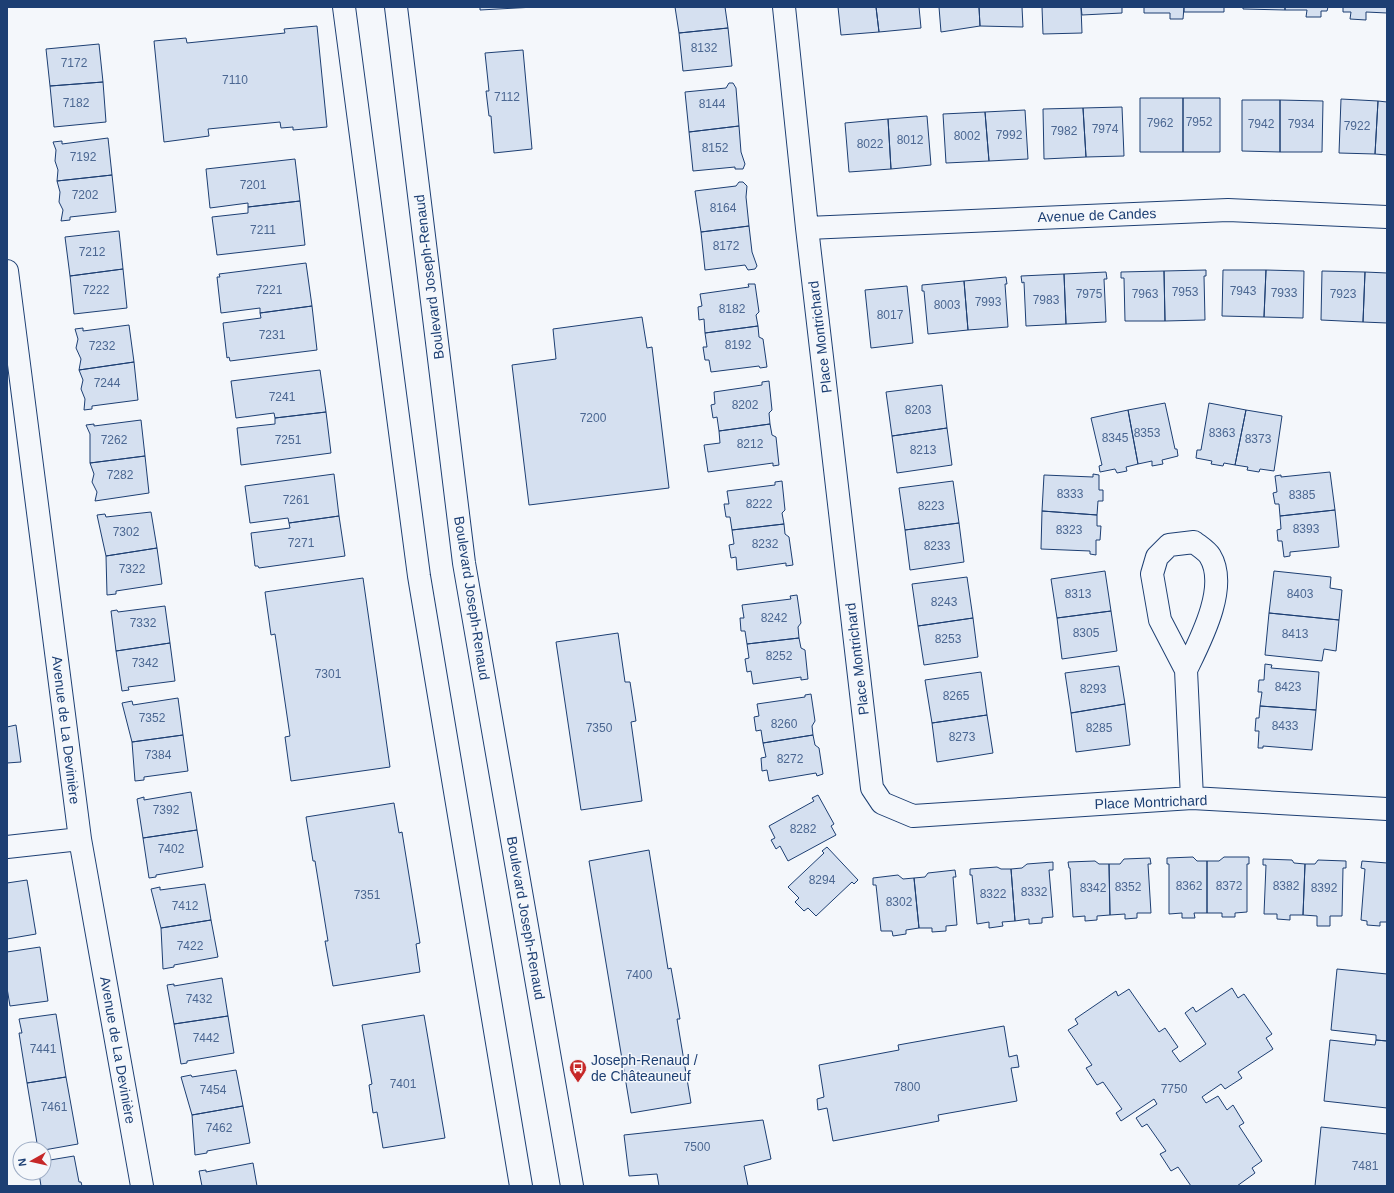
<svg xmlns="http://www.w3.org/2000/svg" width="1394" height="1193" viewBox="0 0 1394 1193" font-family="Arial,sans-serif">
  <rect width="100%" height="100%" fill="#f4f7fb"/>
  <path fill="#d5e0f0" stroke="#1d3f73" d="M480,7h55l-55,3z
    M675,7h50l3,21 -49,5z
    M838,7h38l3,25 -38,3z
    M876,7h43l2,21 -42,4z
    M939,7h40l1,19 -39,6z
    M979,7h43l1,20 -43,-1z
    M1042,7h39l1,26 -39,1z
    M1081,7h41v6l-40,2z
    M1144,7h40l-1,12h-13v-6h-26z
    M1184,7h40v5h-40z
    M1243,7h42v3l-42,-1z
    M1285,7h43l-1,4h-6v6h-15l1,-7h-22z
    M1343,7h44v6l-21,-1v8l-16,-1 1,-7h-8z
    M317,26l10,101 -34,3v-3l-12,1 -1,-6 -72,7 1,7 -45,6 -10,-101 32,-3 1,5 98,-10 -1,-4z
    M728,28l4,38 -49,5 -4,-38z
    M99,44l4,38 -53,4 -4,-37z
    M523,50l9,99 -38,4 -3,-37h-2l-3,-25h3l-4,-38z
    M103,82l3,40 -52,5 -4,-41z
    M729,83h4l3,5 3,38 -50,6 -4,-40 41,-4z
    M1140,98h43v54h-43z
    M1183,98h37v54h-37z
    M1341,99l37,2 -3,53 -36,-1z
    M1242,100h38v52l-38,-1z
    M1280,100l43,1 -1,51h-42z
    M1378,101l9,1v53l-12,-1z
    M1122,107l2,49 -38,1 -3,-49z
    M1083,108l3,49 -42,2 -1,-50z
    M1025,110l3,49 -39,2 -4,-49z
    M985,112l4,49 -43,2 -3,-49z
    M927,116l4,49 -40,4 -3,-50z
    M888,119l3,50 -42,3 -4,-49z
    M739,126l2,26 4,12 -2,5h-8v-2l-42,4 -4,-39z
    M108,138l4,37 -55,6 1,-11 -3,-9 1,-11 -3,-8 9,-1v3z
    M295,159l5,42 -52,6v-4l-38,5 -4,-39z
    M112,175l4,37 -46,5v3l-9,1 2,-11 -4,-8 1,-10 -3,-11z
    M739,182h4l4,4 -1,11 3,29 -48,6 -6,-41 41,-5z
    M300,201l5,44 -88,10 -5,-38 36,-4v-6z
    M749,226l3,26 5,14 -2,3 -7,1 -3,-5 -40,5 -4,-38z
    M119,231l4,38 -53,7 -5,-39z
    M306,263l6,43 -52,7v-5l-39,5 -4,-36h3l-1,-3z
    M123,269l4,39 -53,6 -4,-38z
    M1206,270v6h-2l1,44 -40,1 -1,-50z
    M1223,270h43l-2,47 -42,-1z
    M1266,270l38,1 -1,47 -39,-1z
    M1164,271l1,50h-40l-1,-43h-3v-6z
    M1322,271l43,1 -2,50 -42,-2z
    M1106,272l1,7h-3l2,43 -40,2 -2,-50z
    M1365,272l22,1v50l-24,-1z
    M1064,274l2,50 -40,2 -2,-44 -2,1 -1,-7z
    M1006,277l1,7h-2l3,43 -40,3 -4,-49z
    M964,281l4,49 -40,4 -4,-43h-2v-6z
    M748,284h7l4,28 -3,3 2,11 -53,7 -1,-14 -5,1 -1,-13 4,-1 -2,-12 49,-7z
    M907,286l6,57 -42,5 -6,-58z
    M312,306l5,44 -87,11 -1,-4 -2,1 -4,-35 38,-5 -1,-5z
    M642,317l5,31 5,-1 17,141 -140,17 -17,-140 44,-6 -3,-30z
    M129,325l5,37 -55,8 2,-11 -5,-11 2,-9 -3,-10 8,-1v3z
    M758,326l1,11 4,2 4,28 -7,1 -1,-2 -48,6 -2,-12h-4l-2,-13h4l-2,-14z
    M134,362l4,38 -46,6v3l-8,1 1,-11 -4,-10 2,-9 -4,-10z
    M320,370l6,42 -51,6 -1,-5 -38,5 -5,-37z
    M769,381l3,29 -3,3 1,11 -51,7 -2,-14 -4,1 -2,-13 4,-1 -1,-12 48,-7v-3z
    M942,385l5,43 -55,8 -6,-44z
    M1165,403l10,46h2l1,7 -16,4 1,4 -11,2v-5l-14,3 -10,-54z
    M1209,403l37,7 -11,55 -11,-2 -1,3 -12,-2 1,-3 -16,-3 1,-8h4z
    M1128,410l10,54 -12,3 1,4 -10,2 -2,-4 -15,3 -1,-6 3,-1 -11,-47z
    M1246,410l36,6 -8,55 -14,-2 -1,3 -12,-2 1,-3 -13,-2z
    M326,412l5,41 -90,12 -4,-37 38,-4v-6z
    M141,420l4,36 -55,7v-29l-4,-9 8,-1v2z
    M770,424l2,11 4,2 3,28 -6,1v-3l-65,9 -4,-27 16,-2 -1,-12z
    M947,428l5,37 -55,8 -5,-37z
    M145,456l4,37 -54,8 2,-9 -5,-10 2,-8 -4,-11z
    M1330,472l5,38 -55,6 -1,-12h-4l-2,-11 4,-1 -2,-16 6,-1v2z
    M334,474l5,42 -50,7 -1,-5 -38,5 -5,-37z
    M1093,474l6,1v15h4v11h-5l-1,14 -55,-4 2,-36 49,2z
    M782,481l3,29 -3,3 2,11 -52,6 -2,-13h-4l-2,-13h5l-2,-13 48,-6v-3z
    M953,481l6,42 -54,7 -6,-42z
    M1335,510l4,37 -49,5v4l-6,1 -2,-16h-4l-1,-11 4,-1 -1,-13z
    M1042,511l55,4v11h4l-1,14h-4v15l-6,-1v-3l-49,-2z
    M151,512l6,36 -51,8 -9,-41 8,-1 1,3z
    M339,516l6,40 -86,12 -1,-2h-3l-4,-33 39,-5 -1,-5z
    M959,523l5,39 -54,8 -5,-40z
    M784,524l1,10 4,3 4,28 -7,1v-3l-49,7 -1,-13 -5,1 -2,-13 5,-1 -2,-14z
    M157,548l5,36 -46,7v3l-9,1 -1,-39z
    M1105,571l6,40 -54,7 -6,-39z
    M1274,571l57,6 -1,11 12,2 -3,30 -70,-7z
    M967,577l6,41 -55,8 -6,-42z
    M363,578l27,189 -99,14 -6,-44 5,-1 -15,-102 -4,1 -6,-43z
    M797,595l4,28 -3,4 1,11 -52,6 -2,-13h-4l-1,-13h4l-2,-13 49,-6 -1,-3z
    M165,606l5,37 -54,8 -5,-40 6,-1 1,2z
    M1111,611l6,40 -55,8 -5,-41z
    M1269,613l70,7 -3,31 -12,-2 -2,12 -57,-6z
    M973,618l5,39 -54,8 -6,-39z
    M618,633l7,49h5l6,39 -5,1 11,79 -61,9 -25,-168z
    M799,638l2,10 4,2 3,29 -7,1v-3l-48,7 -2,-13 -4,1 -2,-13 4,-1 -2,-14z
    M170,643l5,38 -47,6 1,3 -7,1 -6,-40z
    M1265,664l7,1 -1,3 48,4 -3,38 -56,-4 2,-14h-4l1,-12h5z
    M1119,666l6,38 -54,9 -6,-40z
    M981,672l6,43 -55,8 -7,-43z
    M811,694l4,27 -3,5 1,9 -50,8 -2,-13 -5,1 -2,-14 5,-1 -2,-12 48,-7v-2z
    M178,698l5,37 -51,7 -10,-39 10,-2 1,4z
    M1125,704l5,41 -54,7 -5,-39z
    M1260,706l56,4 -4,40 -49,-4v2h-5l1,-17h-4l1,-13h3z
    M987,715l6,38 -56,9 -5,-39z
    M16,725l5,37 -14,1v-36z
    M183,735l5,36 -44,6v3l-9,1 -3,-39z
    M813,735l2,10 4,3 4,26 -6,2 -1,-3 -47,8 -2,-11 -5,1 -1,-13 5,-1 -3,-14z
    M191,792l6,38 -54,8 -6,-39 7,-2v3z
    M818,795l16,29 -3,2 5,9 -48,26 -8,-15 -4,3 -5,-9 4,-2 -6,-12 45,-25 -2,-3z
    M394,803l5,30 3,-1 18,111 -4,1 4,28 -87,14 -8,-45h3l-13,-80h-2l-7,-44z
    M197,830l6,37 -47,8v2l-7,1 -6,-40z
    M827,847l31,33 -4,4 -2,-2 -36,34 -8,-8 -4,3 -9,-9 4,-4 -11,-11 36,-34 -2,-2z
    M649,850l19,119 3,-1 9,51h-3l14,84 -60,10 -42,-252z
    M1193,857l4,4h10v52h-13l1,5h-13v-5l-13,1v-50h-2v-6z
    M1224,857h25v7h-2v48l-12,1v4h-13v-4h-15v-52h12z
    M1150,858l1,6h-3l3,49h-14v5l-12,1v-5l-15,1 -1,-51h11l4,-5z
    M1263,859l29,1 2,3 11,1 -2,51h-13v5l-13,-1v-5h-13l2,-49h-3z
    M1318,860l28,1v7h-3l-1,48h-12v10h-13v-10l-14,-1 2,-51h10z
    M1095,861l4,3h10l1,51 -13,1v4l-12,1v-5l-12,1 -3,-49h-1l-1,-6z
    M1362,861l25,2v59h-7v4l-13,-1v-4l-6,-1 4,-51 -4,-1z
    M1053,862v8h-4l4,47 -11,1v5l-13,1v-5l-14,2 -4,-52 11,-1 5,-4z
    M997,867l4,2h10l4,52 -13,1 1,4 -14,2v-6l-12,2 -5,-49h-2v-6z
    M955,870l1,7h-3l4,48 -11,1v5l-14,1v-4h-13l-5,-50 11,-1 3,-4z
    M898,875l5,4 11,-1 5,50 -13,2v4l-13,2 -1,-5h-11l-5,-46h-3v-7z
    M27,880l9,54 -29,5v-56z
    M205,884l6,36 -50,8 -10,-39 9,-2v3z
    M211,920l7,37 -44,8v2l-11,2 -2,-41z
    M40,947l8,54 -38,5 -3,-18v-36z
    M1337,969l50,5v67l-11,-1v-5l-45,-5z
    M222,978l6,38 -54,8 -7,-39 7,-1v2z
    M1232,988l6,10 6,-4 28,40 -6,4 7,11 -35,23 4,6 -17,11 -4,-5 -19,13 4,6 12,-7 9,14 6,-5 11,18 -5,3 23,35 -10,7 3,5 -18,13h-46l-13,-19 -7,4 -11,-17 6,-3 -19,-27 -5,3 -6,-9 21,-14 -3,-5 -33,22 -5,-8 6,-4 -19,-27 -6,3 -11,-17 6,-3 -24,-35 10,-6 -3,-5 41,-28 2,5 11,-7 30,43 6,-4 13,19 -6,4 8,11 26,-18 -21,-31 8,-6 3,5z
    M56,1014l10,63 -39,6 -8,-50h3l-3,-14z
    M424,1015l21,123 -62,10 -6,-36 -4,1 -4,-28 3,-1 -10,-59z
    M228,1016l6,37 -47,8v2l-6,1 -7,-40z
    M1004,1026l5,31 8,-2 2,12 -8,1 6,33 -79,14 1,6 -106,20 -6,-33 -9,2 -1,-11 7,-2 -5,-32 80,-15 -1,-5z
    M1330,1040l45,5 1,-5 11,1v67l-63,-7z
    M236,1070l7,36 -51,9 -11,-38 10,-2 1,2z
    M66,1077l12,67 -34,6 -6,-1 -11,-66z
    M243,1106l7,37 -43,8v2l-12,2 -3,-40z
    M763,1120l8,39 -27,7 4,20h-89l-2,-12 -28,2 -5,-41z
    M1321,1127l66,7v52h-72z
    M74,1156l5,26h2l1,4h-41l-2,-13h5v-12z
    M253,1163l4,23h-55l-3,-15 7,-1v2z"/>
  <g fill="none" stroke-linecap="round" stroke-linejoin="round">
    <defs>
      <path id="minor" d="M344,7l75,569 102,610
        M396,7l68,556 108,623
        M784,7l23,221 65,560 10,15 31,13 279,-18 195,11
        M807,228l421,-18 159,7
        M7,271l73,568 62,347
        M1186,670c14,-29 43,-83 24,-114 -3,-5 -11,-10 -16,-14l-25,3 -12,12 -5,17 8,46 26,50 6,128
        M7,847l73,-8"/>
    </defs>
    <use href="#minor" stroke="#1d3f73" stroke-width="24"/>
    <use href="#minor" stroke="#f4f7fb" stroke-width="22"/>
  </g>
  <defs>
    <symbol id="bus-pin" viewBox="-11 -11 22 30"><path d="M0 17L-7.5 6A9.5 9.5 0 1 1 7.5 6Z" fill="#c62828" stroke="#f4f7fb"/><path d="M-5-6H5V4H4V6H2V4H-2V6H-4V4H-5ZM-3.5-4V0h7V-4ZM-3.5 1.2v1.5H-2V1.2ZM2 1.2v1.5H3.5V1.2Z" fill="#fff"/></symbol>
  </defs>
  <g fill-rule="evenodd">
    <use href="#bus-pin" x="568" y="1058" width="20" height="27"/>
  </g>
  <g text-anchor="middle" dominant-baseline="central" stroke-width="3" stroke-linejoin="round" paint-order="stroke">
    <g font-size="12" fill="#4b6792">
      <text x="704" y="48">8132</text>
      <text x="74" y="63">7172</text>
      <text x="235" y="80">7110</text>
      <text x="507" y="97">7112</text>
      <text x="76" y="103">7182</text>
      <text x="712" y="104">8144</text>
      <text x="1199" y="122">7952</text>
      <text x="1160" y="123">7962</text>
      <text x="1261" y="124">7942</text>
      <text x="1301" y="124">7934</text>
      <text x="1357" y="126">7922</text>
      <text x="1105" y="129">7974</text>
      <text x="1064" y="131">7982</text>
      <text x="1009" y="135">7992</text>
      <text x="967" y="136">8002</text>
      <text x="910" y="140">8012</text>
      <text x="870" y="144">8022</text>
      <text x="715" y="148">8152</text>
      <text x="83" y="157">7192</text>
      <text x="253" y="185">7201</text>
      <text x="85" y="195">7202</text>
      <text x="723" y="208">8164</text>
      <text x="263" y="230">7211</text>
      <text x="726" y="246">8172</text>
      <text x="92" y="252">7212</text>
      <text x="96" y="290">7222</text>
      <text x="269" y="290">7221</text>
      <text x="1243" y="291">7943</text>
      <text x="1185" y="292">7953</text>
      <text x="1284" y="293">7933</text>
      <text x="1089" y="294">7975</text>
      <text x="1145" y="294">7963</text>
      <text x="1343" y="294">7923</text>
      <text x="1046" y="300">7983</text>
      <text x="988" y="302">7993</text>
      <text x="947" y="305">8003</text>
      <text x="732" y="309">8182</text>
      <text x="890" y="315">8017</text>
      <text x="272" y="335">7231</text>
      <text x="738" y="345">8192</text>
      <text x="102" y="346">7232</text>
      <text x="107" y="383">7244</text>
      <text x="282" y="397">7241</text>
      <text x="745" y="405">8202</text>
      <text x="918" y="410">8203</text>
      <text x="593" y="418">7200</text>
      <text x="1147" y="433">8353</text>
      <text x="1222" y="433">8363</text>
      <text x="1115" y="438">8345</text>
      <text x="1258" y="439">8373</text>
      <text x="114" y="440">7262</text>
      <text x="288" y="440">7251</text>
      <text x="750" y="444">8212</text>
      <text x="923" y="450">8213</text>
      <text x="120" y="475">7282</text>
      <text x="1070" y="494">8333</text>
      <text x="1302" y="495">8385</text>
      <text x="296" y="500">7261</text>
      <text x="759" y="504">8222</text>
      <text x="931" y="506">8223</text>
      <text x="1306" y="529">8393</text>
      <text x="1069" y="530">8323</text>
      <text x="126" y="532">7302</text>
      <text x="301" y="543">7271</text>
      <text x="765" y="544">8232</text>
      <text x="937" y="546">8233</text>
      <text x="132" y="569">7322</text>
      <text x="1078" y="594">8313</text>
      <text x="1300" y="594">8403</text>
      <text x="944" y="602">8243</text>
      <text x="774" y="618">8242</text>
      <text x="143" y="623">7332</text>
      <text x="1086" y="633">8305</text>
      <text x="1295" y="634">8413</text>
      <text x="948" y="639">8253</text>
      <text x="779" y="656">8252</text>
      <text x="145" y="663">7342</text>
      <text x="328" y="674">7301</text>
      <text x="1288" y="687">8423</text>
      <text x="1093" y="689">8293</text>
      <text x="956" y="696">8265</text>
      <text x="152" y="718">7352</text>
      <text x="784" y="724">8260</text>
      <text x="1285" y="726">8433</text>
      <text x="599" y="728">7350</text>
      <text x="1099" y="728">8285</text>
      <text x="962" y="737">8273</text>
      <text x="158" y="755">7384</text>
      <text x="790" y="759">8272</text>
      <text x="166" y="810">7392</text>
      <text x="803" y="829">8282</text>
      <text x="171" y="849">7402</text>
      <text x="822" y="880">8294</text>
      <text x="1189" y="886">8362</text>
      <text x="1229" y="886">8372</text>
      <text x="1286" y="886">8382</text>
      <text x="1128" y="887">8352</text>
      <text x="1093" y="888">8342</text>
      <text x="1324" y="888">8392</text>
      <text x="1034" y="892">8332</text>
      <text x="993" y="894">8322</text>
      <text x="367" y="895">7351</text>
      <text x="899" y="902">8302</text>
      <text x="185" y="906">7412</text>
      <text x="190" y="946">7422</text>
      <text x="639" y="975">7400</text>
      <text x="199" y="999">7432</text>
      <text x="206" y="1038">7442</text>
      <text x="43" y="1049">7441</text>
      <text x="403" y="1084">7401</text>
      <text x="907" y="1087">7800</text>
      <text x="1174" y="1089">7750</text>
      <text x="213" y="1090">7454</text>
      <text x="54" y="1107">7461</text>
      <text x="219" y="1128">7462</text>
      <text x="697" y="1147">7500</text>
      <text x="1365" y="1166">7481</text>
    </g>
    <g font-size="14" fill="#1d3f73" stroke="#f4f7fb">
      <text transform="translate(1097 215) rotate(-2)">Avenue de Candes</text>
      <text transform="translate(429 277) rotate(-97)">Boulevard Joseph-Renaud</text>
      <text transform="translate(820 337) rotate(-97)">Place Montrichard</text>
      <text transform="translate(472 598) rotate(81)">Boulevard Joseph-Renaud</text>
      <text transform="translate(857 659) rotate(-97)">Place Montrichard</text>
      <text transform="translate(66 730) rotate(83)">Avenue de La Devinière</text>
      <text transform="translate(1151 802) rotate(-2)">Place Montrichard</text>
      <text transform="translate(526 918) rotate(80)">Boulevard Joseph-Renaud</text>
      <text transform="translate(118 1050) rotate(80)">Avenue de La Devinière</text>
    </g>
    <g font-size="14" fill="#1d3f73" stroke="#f4f7fb" text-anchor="start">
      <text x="591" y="1060">Joseph-Renaud /<tspan x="591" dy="16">de Châteauneuf</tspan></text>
    </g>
  </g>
  <rect width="1394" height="1193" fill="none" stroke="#1d3f73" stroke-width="16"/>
  <g transform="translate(32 1161) rotate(262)"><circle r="19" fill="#f4f7fb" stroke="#9eadc5"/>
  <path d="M0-3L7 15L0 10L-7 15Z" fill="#c62828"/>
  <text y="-6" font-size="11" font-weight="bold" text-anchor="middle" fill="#1d3f73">N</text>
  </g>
</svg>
